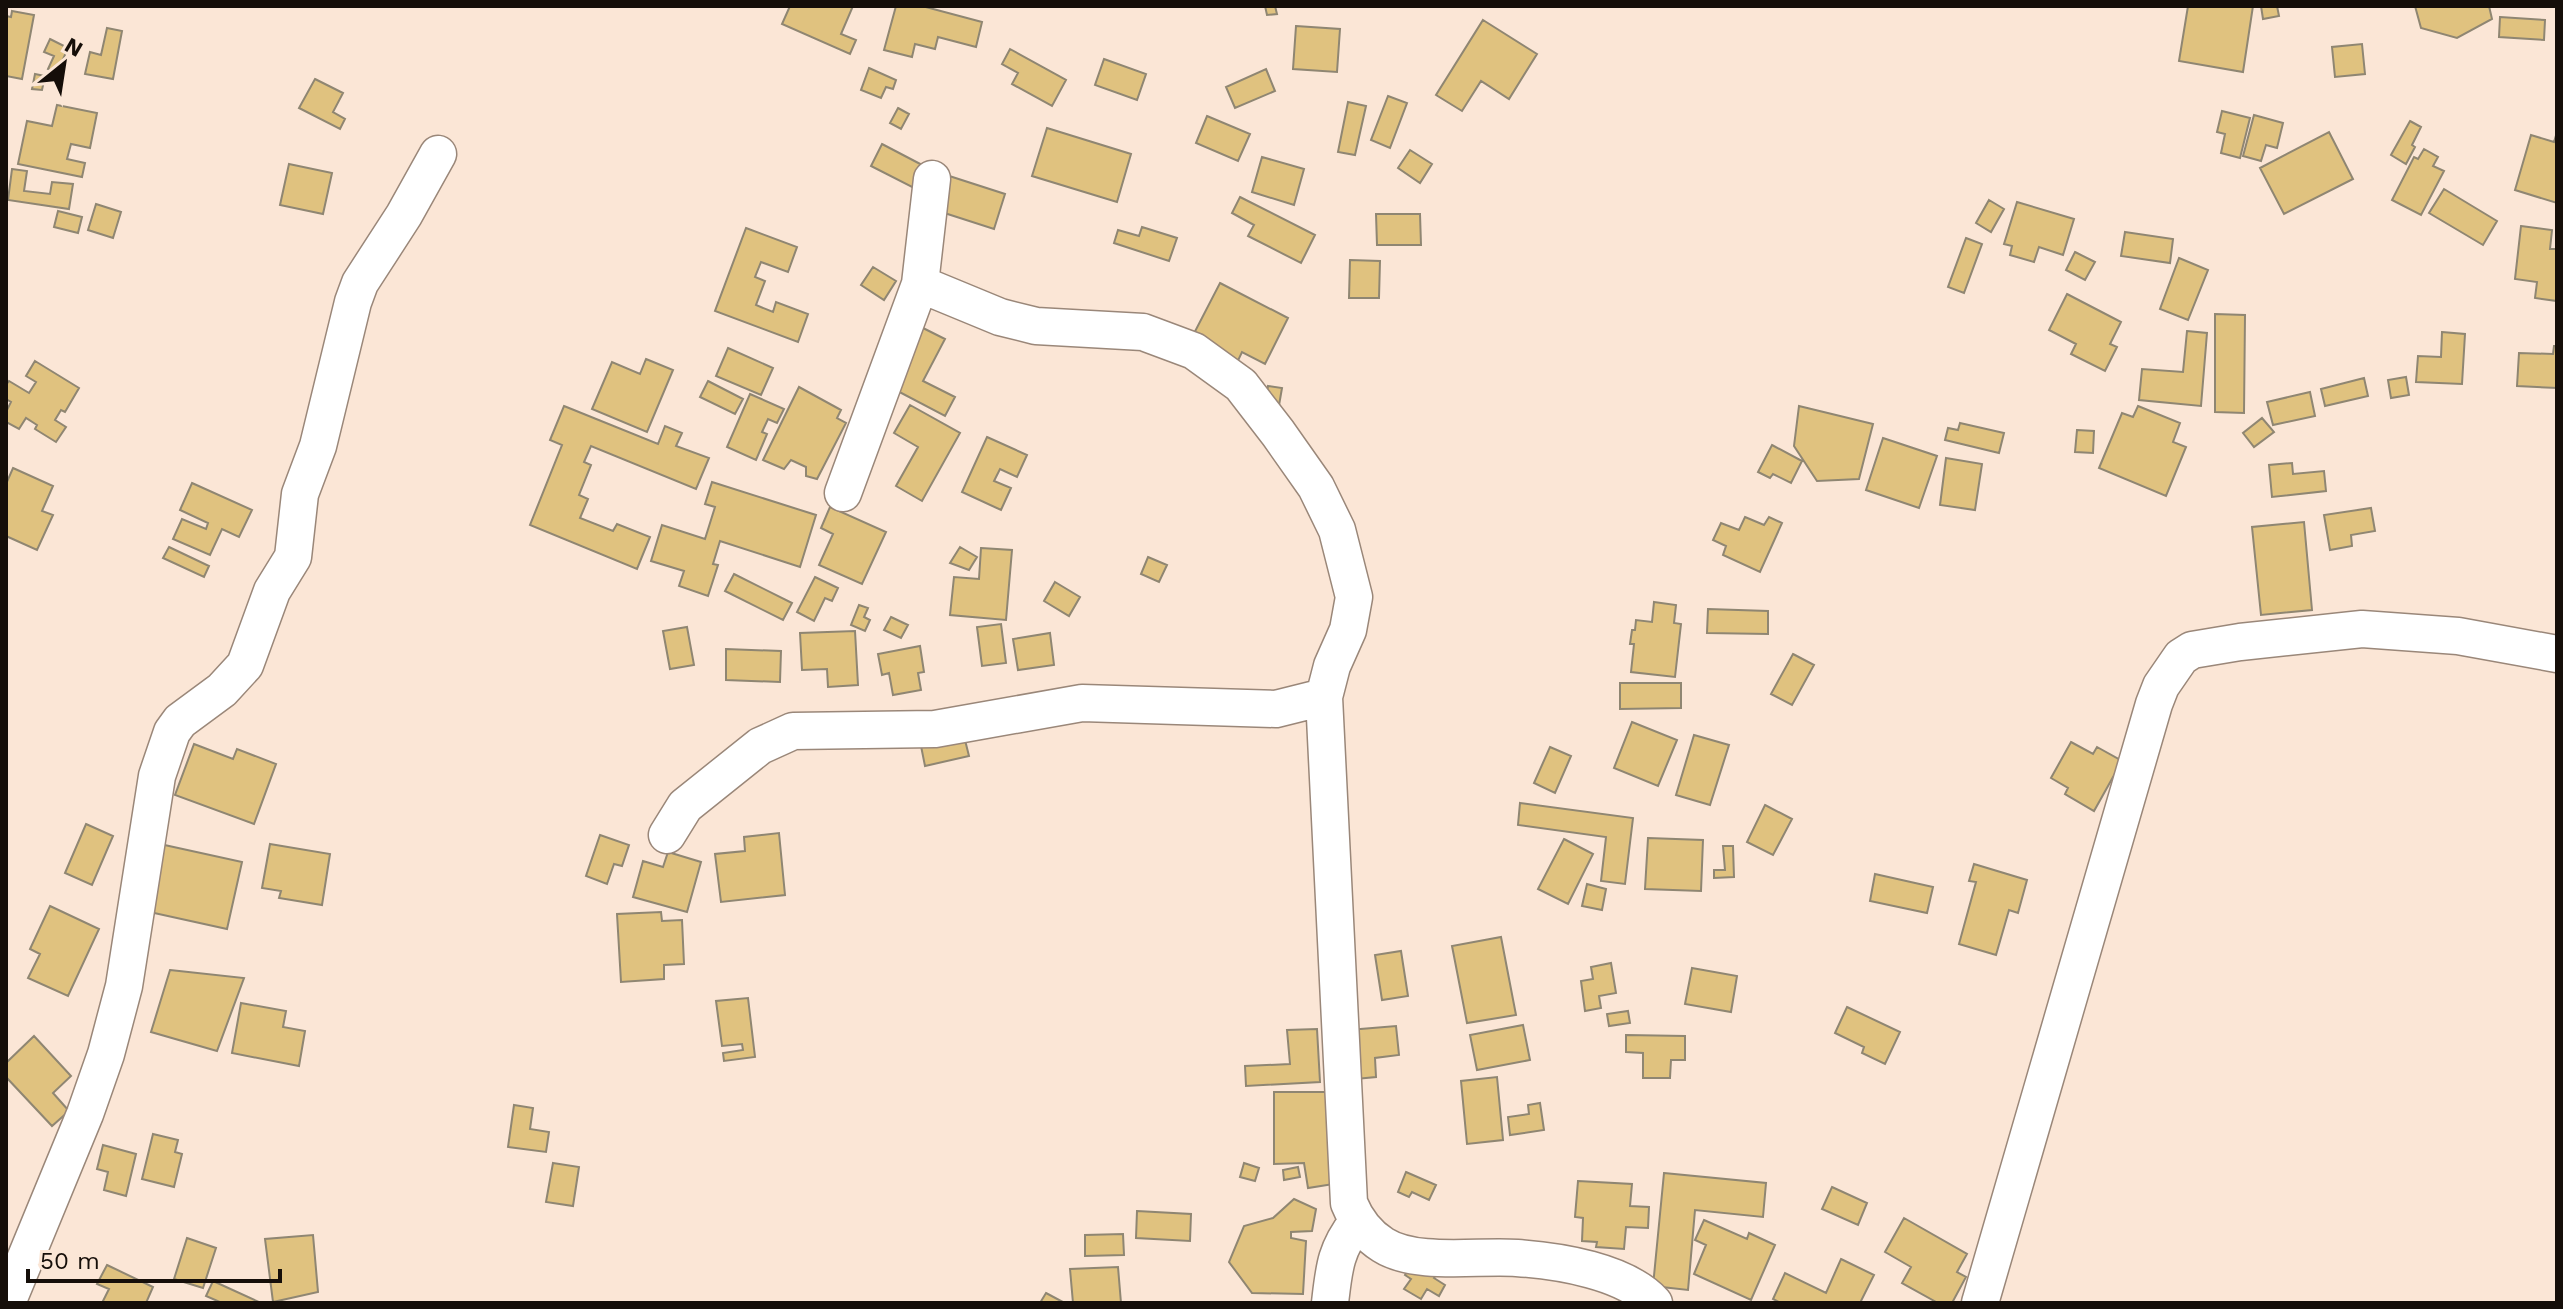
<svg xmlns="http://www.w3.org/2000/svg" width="2563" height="1309" viewBox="0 0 2563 1309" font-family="'Work Sans',sans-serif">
  <rect width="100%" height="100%" fill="#fbe6d6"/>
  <path fill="#e0c27f" stroke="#8f8672" stroke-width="2" d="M790,6h63l-12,28 15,6 -6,14 -68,-30z
    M896,6h26l60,16 -6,25 -38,-10 -3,12 -20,-5 -3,13 -28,-7z
    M1265,6h10l2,8 -10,1z
    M2188,6h65l-10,66 -64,-11z
    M2261,6h16l2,10 -16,3z
    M2415,6h74l3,13 -35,19 -36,-10z
    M12,11l22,4 -12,64 -16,-3v-60l5,1z
    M2500,17l45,3 -1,20 -45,-3z
    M1483,20l54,34 -28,45 -28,-18 -19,30 -26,-16z
    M1296,26l44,3 -3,43 -44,-3z
    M107,28l15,3 -9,48 -28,-5 5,-22 11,3z
    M50,39l18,9 -11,25 -9,-4 6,-13 -10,-4z
    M2362,44l3,30 -30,3 -3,-30z
    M1010,49l56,31 -14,26 -40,-22 6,-11 -16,-9z
    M1104,59l42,15 -9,26 -42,-15z
    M869,68l27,12 -3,9 -7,-2 -5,11 -20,-8z
    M1266,69l9,22 -40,17 -9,-21z
    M35,74l10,2 -3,14 -10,-1z
    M315,79l28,14 -10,19 12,7 -5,10 -41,-21z
    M1388,96l19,7 -17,45 -19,-8z
    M1348,102l18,4 -11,49 -17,-3z
    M57,105l40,8 -7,35 -19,-4 -4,15 18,4 -3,14 -64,-13 9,-43 25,5z
    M898,108l11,6 -8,15 -11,-6z
    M2222,111l28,7 -10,40 -19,-5 4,-19 -8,-2z
    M2254,115l29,8 -6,25 -11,-3 -5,16 -18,-5z
    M1207,116l43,18 -12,27 -42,-18z
    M2410,121l11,6 -9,18 3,2 -9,17 -15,-9z
    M1047,128l84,26 -14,48 -85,-26z
    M2329,132l24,47 -69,35 -24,-46z
    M2557,132v71l-42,-13 16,-55 23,7z
    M882,144l44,23 -12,21 -43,-22z
    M2424,149l14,8 -5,9 11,5 -23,44 -29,-15 22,-43 4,2z
    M1410,150l22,14 -12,19 -22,-15z
    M1262,157l42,12 -10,36 -42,-13z
    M289,164l43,9 -9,41 -43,-9z
    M12,169l15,2 -3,20 26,3 2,-12 21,2 -4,25 -61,-9z
    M940,173l65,21 -11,35 -65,-21z
    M2444,189l53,32 -14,24 -54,-32z
    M1240,197l75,38 -14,28 -53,-27 6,-11 -22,-12z
    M1989,200l15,9 -13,23 -15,-9z
    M2017,202l57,17 -11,36 -24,-8 -5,15 -24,-7 2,-9 -8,-2z
    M96,204l25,8 -8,26 -25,-8z
    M58,211l24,6 -4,16 -24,-6z
    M1376,214h44l1,31h-44z
    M2521,226l31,4 -2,19h7v52l-22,-3 2,-16 -22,-3z
    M1142,227l35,11 -8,23 -55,-18 4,-13 21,6z
    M746,228l51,19 -9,25 -27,-10 -6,15 10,4 -9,24 17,7 3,-10 32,12 -10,28 -83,-31z
    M2125,232l48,7 -3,24 -49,-7z
    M1966,238l16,6 -18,49 -16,-6z
    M2075,252l20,10 -10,18 -19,-10z
    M2179,258l29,12 -20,50 -28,-11z
    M1350,260l30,1 -1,37h-30z
    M873,267l23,14 -12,19 -23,-15z
    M1220,283l68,35 -23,46 -23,-12 -7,15 -46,-24z
    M2067,294l54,28 -11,22 7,3 -12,24 -34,-17 5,-10 -27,-14z
    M2215,314l30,1 -1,98 -29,-1z
    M919,326l26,13 -22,42 32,16 -10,19 -57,-30z
    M2187,331l20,2 -6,73 -62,-6 3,-31 41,3z
    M2442,332l23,2 -3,50 -46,-2 2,-26 23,1z
    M2554,346h3v42l-40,-2 2,-33 34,1z
    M728,348l45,20 -12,27 -45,-19z
    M646,359l27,11 -26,62 -55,-23 20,-47 28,12z
    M35,361l44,27 -14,24 -4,-2 -6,10 11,7 -10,15 -21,-13 2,-4 -11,-7 -7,11 -13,-7v-10l5,-10 -5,-3v-14l3,-4 20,12 7,-11 -10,-6z
    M2406,377l3,18 -18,3 -3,-18z
    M2364,378l4,18 -43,10 -4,-17z
    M708,381l35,18 -8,15 -35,-17z
    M1268,386l14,2 -4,23 -14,-2z
    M799,387l42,23 -4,8 9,5 -29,56 -11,-3v-9l-15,-7 -7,9 -21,-9z
    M2310,392l5,24 -42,9 -6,-23z
    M750,394l34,15 -7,14 -9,-4 -6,13 5,2 -11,26 -29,-13z
    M910,405l50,28 -38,68 -26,-15 22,-39 -24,-14z
    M564,406l94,38 7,-18 17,7 -6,13 33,12 -13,31 -105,-43 -7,16 7,3 -12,30 9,4 -8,19 33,13 4,-7 33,13 -13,32 -107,-44 32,-80 -12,-5z
    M1799,406l74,18 -14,55 -42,2 -23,-35z
    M2138,406l42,17 -7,19 13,5 -20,49 -67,-28 23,-55 11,4z
    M2262,418l12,14 -20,15 -11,-14z
    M1960,423l44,10 -5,20 -54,-13 3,-12 10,2z
    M2077,430l17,1 -1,22 -18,-1z
    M987,437l40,18 -10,22 -17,-8 -6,12 17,7 -10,22 -39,-18z
    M1883,438l54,18 -18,52 -53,-18z
    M1772,445l30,16 -11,22 -18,-9 -3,4 -12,-6z
    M1946,458l36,6 -7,46 -35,-5z
    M2292,463l1,11 31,-3 2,20 -54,6 -3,-32z
    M13,468l40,18 -11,25 11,4 -16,35 -31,-14v-52z
    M712,482l104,33 -16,52 -80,-26 -7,23 5,1 -10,31 -29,-10 5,-15 -33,-10 11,-36 43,14 10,-32 -10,-3z
    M192,483l60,27 -13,27 -17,-8 -12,26 -37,-16 9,-20 24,10 2,-6 -28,-13z
    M830,507l56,25 -24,52 -43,-19 14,-31 -12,-6z
    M2371,508l4,23 -24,4 1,11 -22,4 -6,-35z
    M1745,517l19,8 5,-8 13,6 -22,49 -37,-17 3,-9 -13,-6 8,-17 18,7z
    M2304,522l8,88 -51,5 -9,-88z
    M169,547l40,19 -5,11 -41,-19z
    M960,547l17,10 -8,13 -19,-7z
    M981,548l31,2 -6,70 -56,-5 4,-38 25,2z
    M1148,557l19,8 -8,17 -18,-8z
    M734,574l58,29 -9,17 -58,-29z
    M815,577l23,11 -6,13 -7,-3 -11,23 -17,-9z
    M1055,582l25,15 -11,19 -25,-15z
    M1654,602l22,3 -2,18 7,1 -6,53 -44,-5 3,-28h-4l2,-14h3l1,-10 16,2z
    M859,605l9,3 -4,9 6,3 -5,11 -14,-6z
    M1708,609l60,2v23l-61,-1z
    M891,617l17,8 -7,13 -17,-8z
    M1001,624l5,39 -24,3 -5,-39z
    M687,627l7,38 -24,4 -7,-38z
    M855,631l3,54 -30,2 -1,-18 -25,1 -2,-37z
    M1050,633l4,32 -36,5 -5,-31z
    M920,646l4,26 -6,1 3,17 -28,5 -4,-22 -7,2 -4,-21z
    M726,649l55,2 -1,31 -54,-2z
    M1793,654l21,11 -22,40 -21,-11z
    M1620,683h61v25l-61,1z
    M1632,722l45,18 -19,46 -44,-18z
    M1694,735l35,10 -19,60 -34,-10z
    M964,736l5,20 -44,10 -4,-20z
    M2071,742l22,12 4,-7 25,14 -28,50 -29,-17 3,-6 -17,-10z
    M194,744l39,15 4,-10 39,15 -22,60 -79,-29z
    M1550,747l21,9 -16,37 -21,-10z
    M1520,803l113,15 -8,66 -24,-3 5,-44 -88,-12z
    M1765,805l27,14 -19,36 -26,-13z
    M86,824l27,12 -21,49 -27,-12z
    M779,833l6,62 -64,7 -6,-48 30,-3 -1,-14z
    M600,835l29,10 -7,21 -8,-2 -7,20 -21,-8z
    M1648,838l55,2 -2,51 -56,-2z
    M1564,839l29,15 -25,50 -30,-15z
    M160,844l82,18 -15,67 -82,-18z
    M270,844l60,10 -8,51 -43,-7 2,-7 -19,-3z
    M1723,846h10l1,31 -20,1v-8h11z
    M668,852l33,10 -14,50 -54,-15 10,-36 20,6z
    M1974,864l53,16 -9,33 -9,-3 -13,45 -37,-11 17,-62 -7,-1z
    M1875,874l58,13 -6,26 -57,-12z
    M1587,884l19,5 -4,21 -20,-4z
    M50,906l49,23 -31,67 -40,-18 12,-24 -10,-5z
    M661,912l1,9 20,-1 2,44 -20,1v14l-43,3 -4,-68z
    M1501,937l15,78 -49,8 -15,-77z
    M1401,951l7,45 -26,4 -7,-45z
    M1611,963l5,30 -17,3 2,12 -16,3 -4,-30 12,-2 -2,-12z
    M1692,968l45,8 -6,36 -46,-8z
    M170,970l74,8 -27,73 -66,-19z
    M748,998l7,59 -31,4 -1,-8 20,-3 -1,-6 -20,2 -6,-45z
    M241,1003l45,8 -3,16 22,4 -6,35 -67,-13z
    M1847,1007l53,25 -15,32 -23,-11 2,-6 -29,-14z
    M1628,1011l2,12 -21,3 -2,-12z
    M1523,1025l7,35 -53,10 -7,-35z
    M1396,1026l3,29 -24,3 1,19 -20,2 -7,-49z
    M1317,1029l3,53 -74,4 -1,-20 45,-2 -3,-34z
    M1626,1035l59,1v24h-14l-1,18h-27v-25l-17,-1z
    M34,1036l37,40 -18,17 16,18 -17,15 -46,-49v-14z
    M1497,1077l6,63 -36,4 -6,-63z
    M1274,1092h59l7,91 -32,5 -4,-25 -30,1z
    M1540,1103l4,27 -34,5 -2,-18 21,-3 -1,-9z
    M514,1105l19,3 -3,21 19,3 -3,20 -38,-5z
    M153,1134l25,6 -3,12 7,2 -8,33 -32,-8z
    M103,1145l33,9 -10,42 -22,-6 4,-18 -11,-3z
    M553,1163l26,4 -6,39 -27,-4z
    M1244,1163l15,5 -4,13 -15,-4z
    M1298,1167l2,10 -16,3 -1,-10z
    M1406,1172l30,13 -7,15 -17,-8 -3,5 -11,-5z
    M1664,1173l102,10 -3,34 -68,-7 -7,80 -35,-4z
    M1578,1181l54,3 -2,22 19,1 -1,21 -22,-1 -2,22 -28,-2 1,-5 -15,-1 1,-23 -8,-1z
    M1832,1187l35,16 -9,22 -36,-16z
    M1294,1199l22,10 -4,22 -21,1v6l15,3 -3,53 -51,-1 -23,-31 15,-36 29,-8z
    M1137,1211l54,3 -1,27 -54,-3z
    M1904,1218l63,36 -10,18 9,5 -14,26h-14l-36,-20 9,-16 -26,-15z
    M1704,1220l43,19 2,-6 26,12 -24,55 -57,-26 12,-29 -11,-5z
    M1123,1234l1,21 -39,1v-21z
    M313,1235l5,57 -45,10 -8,-63z
    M187,1238l29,10 -13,40 -29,-9z
    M1416,1257l23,13 -5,8 11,7 -6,11 -12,-7 -6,10 -17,-10 7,-10 -6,-4z
    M1841,1259l33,16 -14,28h-79l-8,-4 12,-26 41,20z
    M107,1265l46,22 -7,16h-44l7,-14 -12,-5z
    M1118,1267l3,36h-48l-3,-34z
    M213,1281l48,22h-39l-16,-7z
    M1046,1293l17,9 -1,1h-22z"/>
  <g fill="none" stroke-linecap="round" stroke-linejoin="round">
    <defs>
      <path id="street" d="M920,284l80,33 36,9 107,6 51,19 47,34 37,48 38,54 21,43 17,67 -6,33 -16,36 -8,31 25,506c7,17 18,32 34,42 33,21 96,10 134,13 42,3 108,13 137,45
        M843,493l77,-209 12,-105
        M667,835l18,-29 75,-60 33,-15 142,-2 147,-26 194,6 48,-12
        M7,1303l78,-189 21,-60 18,-68 33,-210 15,-44 8,-11 42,-31 23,-25 27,-74 21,-34 7,-63 18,-48 35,-144 7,-19 44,-68 34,-61
        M1330,1303c4,-34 5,-53 27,-81
        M1980,1303l174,-599 7,-18 20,-29 11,-7 48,-8 122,-13 96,7 99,18"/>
    </defs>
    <use href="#street" stroke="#9a8779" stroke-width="39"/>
    <use href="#street" stroke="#fff" stroke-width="36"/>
  </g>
  <rect width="2563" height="1309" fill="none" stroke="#150e09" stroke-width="16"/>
  <g transform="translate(64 64) rotate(30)" stroke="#fbe6d6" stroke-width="6" paint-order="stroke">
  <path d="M0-6L14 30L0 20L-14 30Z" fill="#150e09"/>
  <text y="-12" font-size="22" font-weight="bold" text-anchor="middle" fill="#150e09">N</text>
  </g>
  <path d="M28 1269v12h252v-12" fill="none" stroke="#150e09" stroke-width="4"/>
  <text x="40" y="1269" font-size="24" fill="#150e09" stroke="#fbe6d6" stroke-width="6" paint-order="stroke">50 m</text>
</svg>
